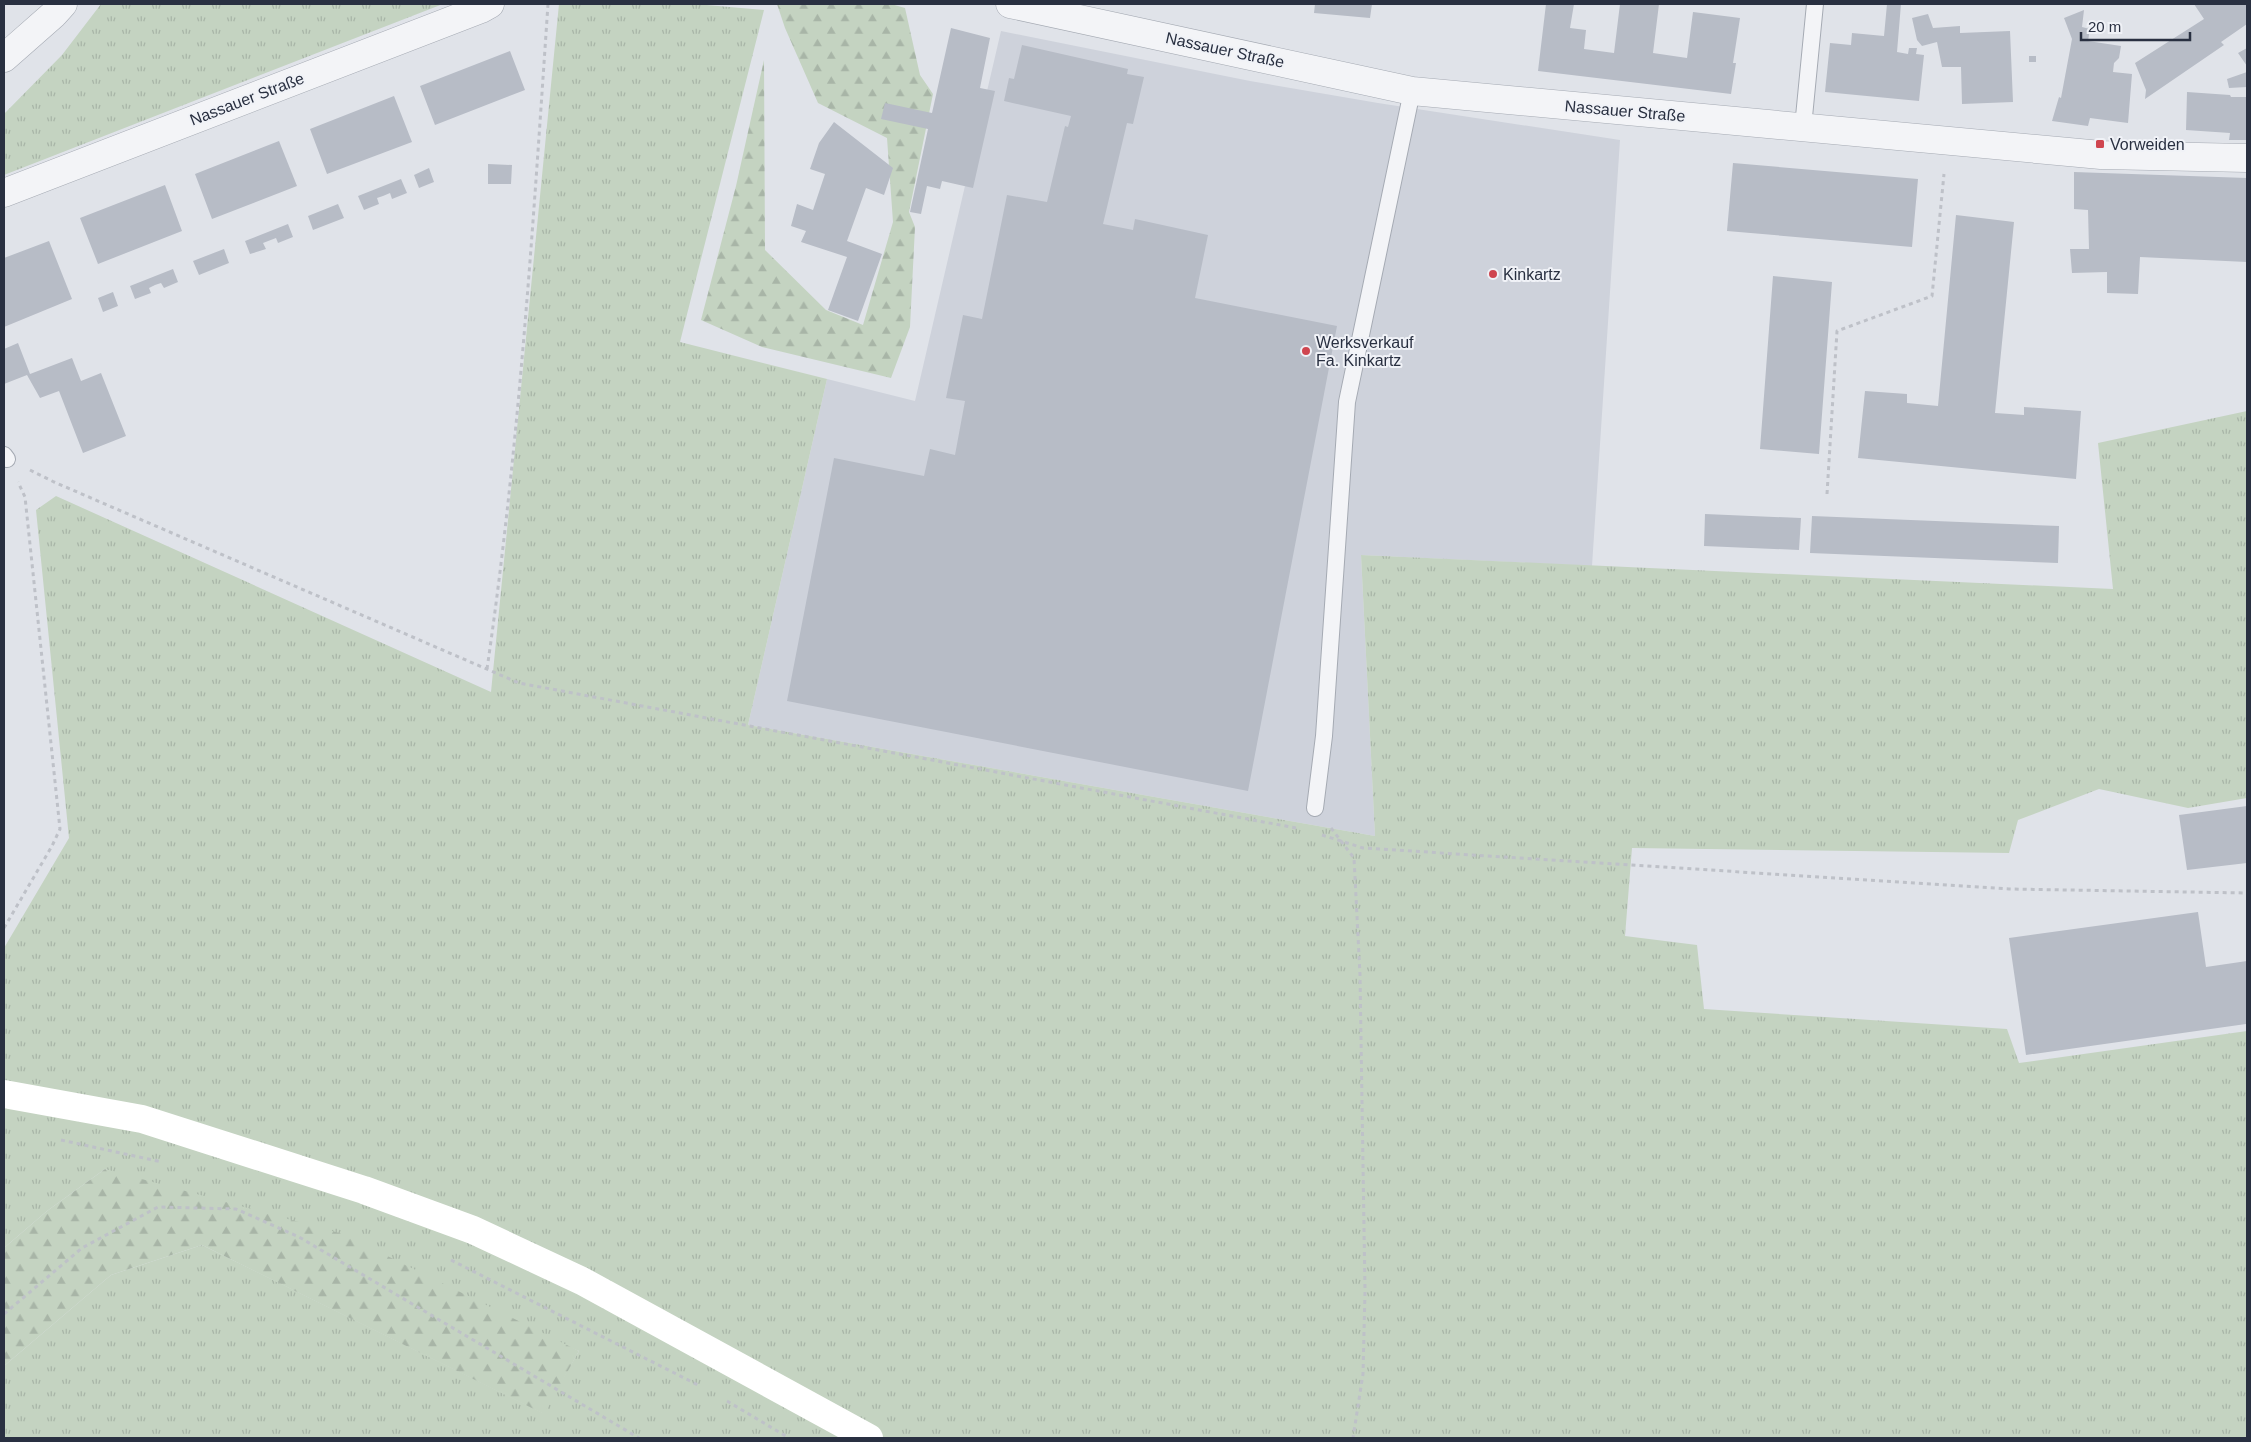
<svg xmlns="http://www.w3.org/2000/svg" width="2251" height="1442" viewBox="0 0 2251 1442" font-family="Arial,sans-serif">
  <defs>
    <pattern id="grass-tufts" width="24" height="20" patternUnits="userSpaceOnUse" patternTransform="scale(1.25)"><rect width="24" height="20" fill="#c4d3c1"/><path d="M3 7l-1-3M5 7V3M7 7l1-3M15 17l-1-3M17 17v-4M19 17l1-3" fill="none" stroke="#a8b5a7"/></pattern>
    <pattern id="forest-firs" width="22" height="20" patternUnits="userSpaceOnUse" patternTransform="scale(1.25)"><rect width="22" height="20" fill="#c4d3c1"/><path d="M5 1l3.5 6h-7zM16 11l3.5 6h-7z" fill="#a8b5a7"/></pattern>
  </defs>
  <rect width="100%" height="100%" fill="#e0e3e9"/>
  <path fill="#ced2db" d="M1001,31l249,50 128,22 242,37 -28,426 -231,-11 14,281 -627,-111 79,-346 88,22z"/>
  <path fill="url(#grass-tufts)" d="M101,4h342l-439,171v-61l58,-59z
    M559,4h136l69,6 -84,332 147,37 -79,346 627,111 -14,-281 752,34 -15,-146 149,-32v387l-59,10 -89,-19 -81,31 -9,33 -377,-5 -7,88 72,9 7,64 303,20 12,34 228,-32v407h-2243v-72l107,-91 91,-30 341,168 36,-62 -474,-182 -58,42 -43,37v-300l65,-110 -33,-328 20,-14 435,196z"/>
  <path fill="url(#forest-firs)" d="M777,4h114l14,4 15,67 13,19 -24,118 6,15 -5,100 -19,51 -129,-31 -61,-27 35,-134 28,-126 1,190 61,60 37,15 30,-103 -6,-84 -69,-35 -33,-75z
    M105,1169l238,65 236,117 -35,63 -342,-169 -91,30 -107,91v-118l43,-37z"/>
  <path fill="#b7bcc6" d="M1315,4h57l-2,14 -56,-5z
    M1546,4h28l-4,24 16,2 -2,19 30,4 6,-49h39l-6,49 34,5 6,-46 47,6 -7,45h3l-5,31 -193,-23z
    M1887,4h14l-4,48 11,2 1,-6h8l-1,6 8,1 -5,46 -94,-9 5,-49 21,2 1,-12 32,3z
    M2194,4h53v20l-26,18 3,3 -79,54 1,-9 -11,-27 69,-44z
    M2084,10l-2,17 8,2 -2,12 33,5 -2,12 -5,5 -1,9 19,2 -4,49 -38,-5 -2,8 -36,-5 7,-24 2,1 11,-59 -8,-21z
    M1928,14l5,14 27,-2v7l50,-2 3,71 -51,2 -1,-37h-19l-5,-25 -15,4 -5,-6 -5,-22z
    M951,28l39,10 -10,50 15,3 -22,97 -31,-7 -2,8 -13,-3 -6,28 -11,-2 18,-83 -47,-10 4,-16 47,10z
    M1022,45l106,24 -1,5 17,3 -11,47 -6,-1 -24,101 30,6 2,-11 73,16 -13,63 142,28 -89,465 -461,-90 47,-243 90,18 6,-27 25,6 10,-54 -19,-3 17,-83 19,4 25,-124 40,7 18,-76 3,1 3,-11 -67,-15 5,-23 5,1z
    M2247,48v18l-9,-13z
    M510,51l15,39 -90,35 -15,-39z
    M2029,56h7v6h-7z
    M2247,72v15l-18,1 -2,-9z
    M2187,92l43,3 1,2h16v43h-18l1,-7 -44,-3z
    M394,96l18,46 -85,32 -17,-45z
    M834,122l59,46 -9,27 -18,-7 -19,53 35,13 -24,67 -30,-11 19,-53 -46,-15 5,-11 -15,-5 6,-22 16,6 12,-36 -15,-5 9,-26z
    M279,141l18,45 -85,33 -17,-45z
    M1733,163l185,16 -6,68 -185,-16z
    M488,164l24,1 -1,19h-23z
    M429,168l5,14 -15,6 -5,-13z
    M2074,172l173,6v84l-107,-5 -2,37 -31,-1v-21l-35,1 -2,-24h19l-1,-39 -14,-1z
    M401,179l6,14 -15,6 -2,-6 -7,3 -6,2 2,6 -15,6 -6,-14z
    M165,185l17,46 -84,33 -18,-46z
    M338,204l6,14 -31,12 -5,-14z
    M1956,215l58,7 -19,191 29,2v-8l57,4 -5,68 -218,-21 7,-67 42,3v9l31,3z
    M288,224l5,13 -15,6 -2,-5 -13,5 3,6 -16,5 -5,-13z
    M49,241l23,58 -68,28v-69z
    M224,249l5,14 -30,12 -6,-14z
    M173,269l5,13 -14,6 -3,-5 -6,2 -6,3 2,5 -16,6 -5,-13z
    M1773,276l59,6 -13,172 -59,-5z
    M113,292l5,14 -15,6 -5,-14z
    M18,343l12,31 42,-16 9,23 20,-8 25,63 -43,17 -24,-62 -19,7 -13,-23 -23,9v-35z
    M1705,514l96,4 -2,32 -95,-4z
    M1812,516l247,10 -1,37 -248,-10z
    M2247,806v57l-60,7 -8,-55z
    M2198,912l8,55 41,-6 -1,63 -220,31 -17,-117z"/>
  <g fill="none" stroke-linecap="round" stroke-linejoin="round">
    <defs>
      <path id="service" d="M1803,127l12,-123
        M4,455l3,4
        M1315,808l9,-72 23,-334 65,-311"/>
      <path id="minor" d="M1010,4l402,87 689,64 146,3
        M4,58l50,-44 9,-10
        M4,193l477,-184 9,-5"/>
    </defs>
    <use href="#service" stroke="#a5aab3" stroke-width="18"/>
    <use href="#minor" stroke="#a5aab3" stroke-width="29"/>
    <path stroke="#bec1c8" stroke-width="3" stroke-dasharray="4 4" stroke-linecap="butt" d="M30,470l24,12 465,201 777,145
      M1827,494l10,-163 95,-35 12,-122
      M487,669c32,-220 46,-443 61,-665
      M1331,828l23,30 6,117 5,316 -2,83 -10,64
      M1322,835l41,13 646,41 238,4
      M4,928l48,-82 8,-17 -35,-332 -7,-15
      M61,1140l101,22
      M451,1260l249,126
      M4,1314l78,-66 76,-41 78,2 63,28 340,201
      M727,1401l62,37"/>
    <use href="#service" stroke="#f3f4f7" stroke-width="16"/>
    <use href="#minor" stroke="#f3f4f7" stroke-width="28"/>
    <path stroke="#fff" stroke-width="28" d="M4,1094l138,25 222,71 109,40 109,51 287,157"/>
  </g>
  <g fill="#cf454f" stroke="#f0f2f7" stroke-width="2">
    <rect x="2095" y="139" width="10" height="10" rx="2.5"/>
    <circle cx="1493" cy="274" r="5"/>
    <circle cx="1306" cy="351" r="5"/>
  </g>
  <g text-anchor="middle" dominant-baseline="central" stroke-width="4" stroke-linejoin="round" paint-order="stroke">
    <g font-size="16" fill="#293041" stroke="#f0f2f7">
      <text transform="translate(1225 50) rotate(12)">Nassauer Straße</text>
      <text transform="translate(247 99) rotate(-21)">Nassauer Straße</text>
      <text transform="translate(1625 111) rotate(5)">Nassauer Straße</text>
    </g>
    <g font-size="16" fill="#293041" stroke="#f0f2f7" text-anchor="start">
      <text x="2110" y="144">Vorweiden</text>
      <text x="1503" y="274">Kinkartz</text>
      <text x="1316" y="342">Werksverkauf<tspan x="1316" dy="18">Fa. Kinkartz</tspan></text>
    </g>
  </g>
  <rect width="2251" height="1442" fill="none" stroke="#293041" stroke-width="10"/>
  <path d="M2081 32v8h109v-8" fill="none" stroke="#293041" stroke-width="2.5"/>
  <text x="2088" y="32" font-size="15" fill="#293041" stroke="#f0f2f7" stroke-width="4" paint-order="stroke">20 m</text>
</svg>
